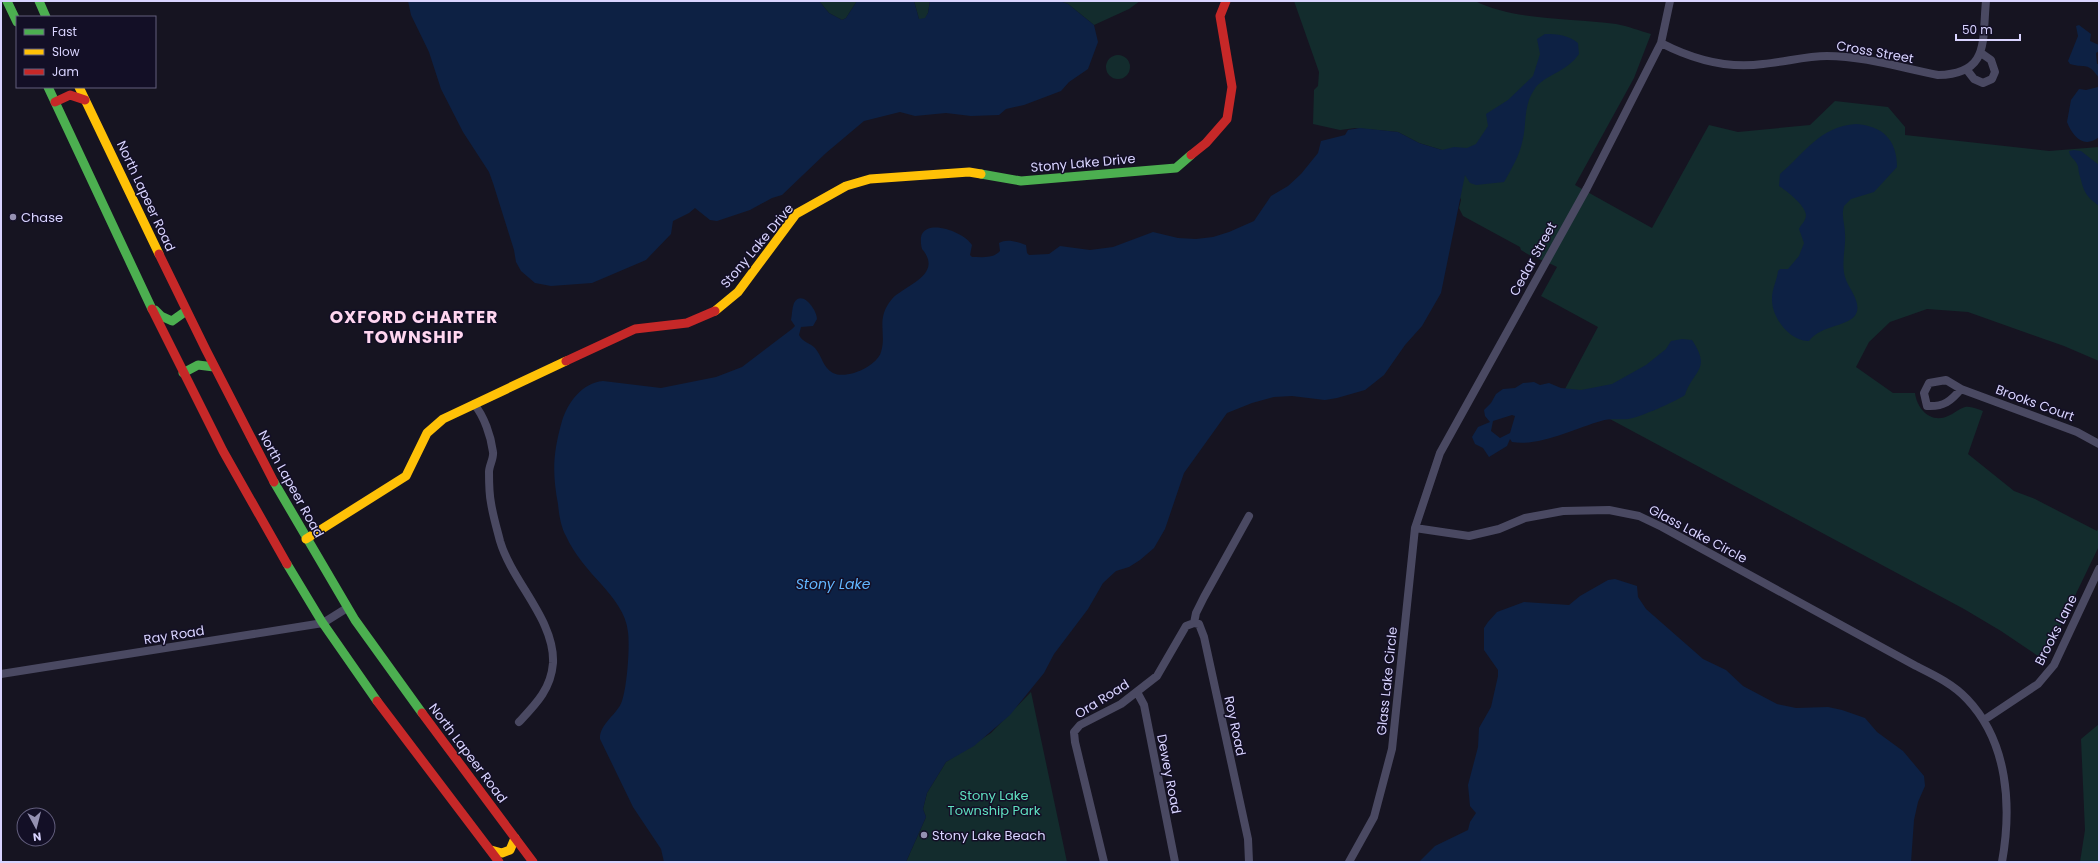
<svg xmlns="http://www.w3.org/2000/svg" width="2100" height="863" viewBox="0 0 2100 863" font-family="Poppins,sans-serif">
  <rect width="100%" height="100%" fill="#161421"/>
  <path fill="#132c2d" d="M819,1h38l-11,17 -4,2 -13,-7z
    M914,1h16l-2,12 -3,6h-6z
    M1060,1h80l-11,8 -35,16 -26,-21z
    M1294,1h181c40,20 97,17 141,23 12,2 24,7 35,10l-17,44 -59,107 77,43 57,-103 29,7 72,-7 25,-24 53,6 17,20v8l144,16 50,-4v214l-35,-15 -96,-34 -41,-3 -37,13 -21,20 -13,25 37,26h22c2,16 16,31 33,23 6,-2 10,-7 17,-9 6,-1 12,2 18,4l-15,43 46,37 21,8 62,32 2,-4v19l-55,114 -43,-29 -37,-22 -369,-198 -30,-22 33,-62 -57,-31 16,-29c-13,-7 -24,-9 -36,-17l-1,-3 -57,-31 -4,-8 2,-8 -19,-50 -23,-7 -21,-11 -43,-4 -15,2 -27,-6 1,-34 4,-4 1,-14z
    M1106 67a12 12 0 1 1 24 0a12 12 0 1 1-24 0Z
    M1031,692l36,170h-161l20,-45 -3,-8 4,-16 19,-31 45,-29z
    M2099,724v138h-19l5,-32 -4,-91z"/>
  <path fill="#0d2144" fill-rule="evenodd" d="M408,1h411l10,12 13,7 4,-2 11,-17h57l5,18 6,-1 3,-5 2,-12h130l8,3 26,21 4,17 -10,27 -19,13 -8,9 -37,14 -18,4 -7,6 -28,1 -25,-3 -31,3 -15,-4 -36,9 -38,32 -44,42 -10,3 -22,12 -33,11 -7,-1 -15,-12 -6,5 -16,8 -2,13 -25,26 -54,23 -41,3 -16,-3 -14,-12 -5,-9 -2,-12 -21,-67 -4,-11 -26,-40 -22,-43 -12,-37 -18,-37z
    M2079,25l12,9 -1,7 9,4v6l-3,2 1,11h2v14c-12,-17 -12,-9 -29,-14l-2,-3 10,-25 -2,-10z
    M1545,34c13,0 23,1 33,9l1,11c-13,19 -36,21 -45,36 -11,16 -7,35 -12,53 -3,13 -11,27 -18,39l-28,3 -6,-2 -5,-8 -24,118 -19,33 -17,19 -21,30 -19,15 -28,8 -12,2 -33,-4 -18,1 -22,6 -25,10 -43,60 -19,56 -11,19 -14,12 -11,7 -13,4 -13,12 -15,26 -34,45 -10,19 -34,42 -36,31 -28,16 -19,31 -4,16 3,8 -20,45h-242l-3,-13 -28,-42 -33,-68c-1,-15 18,-25 22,-38 5,-14 8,-54 6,-69 -2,-19 -14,-33 -26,-47 -13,-14 -28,-31 -36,-49 -5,-9 -7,-21 -8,-32 -6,-32 -5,-51 4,-83 6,-19 20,-38 41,-40l58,7 55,-11 26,-10 50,-38 3,-3 -4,-6c1,-5 1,-12 3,-17 8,-14 23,7 23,16l-4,7 -12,1 -2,8c3,7 11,8 16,13 7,8 8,20 18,25 14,7 44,-7 48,-21 6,-19 -6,-33 11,-53 13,-14 52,-24 30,-50 -1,-4 -2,-11 0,-15 8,-15 43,-1 50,11l-2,10 2,2c9,0 21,2 28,-6l-1,-8c8,-5 19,-1 27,2l1,8 2,2 20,-1 11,-8 30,4 23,-3 40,-15 25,6 18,1 17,-2 16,-5 25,-11 17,-25 17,-10 13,-12 17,-21 3,-12 24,-6 3,-5 12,-2 38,4 21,11 23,7 12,-3 13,1 9,-4 12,-18 -2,-12 22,-14 25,-24 7,-22 -3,-15z
    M2099,83v54c-15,12 -26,0 -32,-15l4,-22 8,-11 7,1 12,-3z
    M1856,124c27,2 41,16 41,43l-23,25 -23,7 -7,7c-3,10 1,18 1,28 1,13 -4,29 0,43 3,11 17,25 11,37 -7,13 -34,10 -47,27 -19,1 -38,-24 -37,-43 0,-9 5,-18 6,-27l2,-2h8l11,-13 5,-13 -5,-14c2,-5 7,-8 7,-14 -1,-10 -19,-24 -27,-29l1,-12c26,-22 39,-47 76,-50z
    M2074,150l7,1 18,14v41c-16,-12 -15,-16 -20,-33 -1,-3 0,-6 -2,-9 -3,-6 -7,-6 -8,-13z
    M1682,339l10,1c20,30 1,30 -7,55 -11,7 -44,22 -57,24 -8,1 -18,-1 -27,2 -25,7 -62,26 -89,21l-2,-3 -3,7 -18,11 -6,-9 -8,-4 -3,-7 6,-10 12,-5 -5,-6 -1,-6 7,-7 5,-9 7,-5 12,-1 8,-5 11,-1 6,3 9,-2 12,5 20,2 31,-6 34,-19 20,-16 5,-8zM1512,415l3,1 -5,17 -10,5 -9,-7 2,-10z
    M1615,579l22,7 1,11 8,12 57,50 23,11 17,16 34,18 19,4 32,-1 14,3 23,8 12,14 26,19 21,25 1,10 -7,16 -4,18 -3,42h-492l16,-16 33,-16 2,-8 6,-9 -6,-7 -2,-21 10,-38 1,-19 12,-21 7,-31v-6l-14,-20v-22l4,-6 9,-10 27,-10 45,3 11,-9 28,-16z"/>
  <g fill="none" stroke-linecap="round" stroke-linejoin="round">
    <path stroke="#4a4962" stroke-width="8" d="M1661,43c31,16 67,26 102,21 22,-2 43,-8 64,-8 37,0 75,12 111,19 52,-1 44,-34 48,-74
      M1967,70l7,9 9,4 9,-4 3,-7 -4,-12 -10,-7
      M1961,389c-10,12 -17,18 -34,17l-3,-13 5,-10 17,-3 15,9 116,43 22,12
      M474,404c10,12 17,32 19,48 1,6 -4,14 -4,20 0,10 0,21 2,31 2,13 6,26 9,38 12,41 55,79 53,122 -2,26 -17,41 -34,59
      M1415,528l25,-75 147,-265 74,-145 9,-42
      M1194,623l5,1 5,13 44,202 1,23
      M1194,623l2,-10 8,-16 45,-81
      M1,674l322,-51 24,-15
      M1137,692l7,13 31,157
      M1984,720l54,-36 16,-19 45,-96
      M1104,862l-29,-120 -1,-10 6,-7 41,-21 36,-28 29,-50 8,-3
      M1349,862l25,-45 18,-68 23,-221 54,8 30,-7 26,-11 38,-7 46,-1 30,6 23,11 254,139c18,9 37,18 51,33 41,43 45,107 35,163"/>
    <path stroke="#4caf50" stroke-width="9" d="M7,1l10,21
      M39,1l7,16
      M48,87l104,222
      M981,174l40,7 155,-13 15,-13
      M155,310l6,6 11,5 14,-10
      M183,373l15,-8 16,2
      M274,482l81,138 67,93
      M287,564l35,58 55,79"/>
    <path stroke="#ffc107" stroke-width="9" d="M79,87l80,167
      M715,311l23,-19 58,-78 50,-28 24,-7 99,-7 12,2
      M306,539l100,-63 21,-43 16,-14 123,-58
      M491,850l11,3 8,-3 5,-12"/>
    <path stroke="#c62828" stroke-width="9" d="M55,102l15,-7 15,5
      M1191,155l15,-12 21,-24 5,-32 -12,-71 6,-15
      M159,254l47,96 68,132
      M152,309l71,142 64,113
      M566,361l69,-32 52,-6 28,-12
      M377,701l122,161
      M422,713l111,149"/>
  </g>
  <g fill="#9591b1" stroke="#130f26" stroke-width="1.5">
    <circle cx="13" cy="217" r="4"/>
    <circle cx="924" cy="835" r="4"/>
  </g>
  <g text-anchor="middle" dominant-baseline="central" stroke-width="3" stroke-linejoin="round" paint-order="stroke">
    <g font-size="13" fill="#d9d4ff" stroke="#130f26">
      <text transform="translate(1875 52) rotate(10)">Cross Street</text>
      <text transform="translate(1083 163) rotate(-5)">Stony Lake Drive</text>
      <text transform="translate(146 196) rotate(65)">North Lapeer Road</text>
      <text transform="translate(757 246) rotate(-50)">Stony Lake Drive</text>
      <text transform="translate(1533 259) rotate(-61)">Cedar Street</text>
      <text transform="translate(2035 403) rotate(20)">Brooks Court</text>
      <text transform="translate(291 484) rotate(61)">North Lapeer Road</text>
      <text transform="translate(1698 534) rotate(28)">Glass Lake Circle</text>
      <text transform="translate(2056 630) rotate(-63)">Brooks Lane</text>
      <text transform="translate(174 635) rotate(-9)">Ray Road</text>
      <text transform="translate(1387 681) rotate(-84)">Glass Lake Circle</text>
      <text transform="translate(1102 699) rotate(-32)">Ora Road</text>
      <text transform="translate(1235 726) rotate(78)">Roy Road</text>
      <text transform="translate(468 753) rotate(53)">North Lapeer Road</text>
      <text transform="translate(1169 774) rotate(79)">Dewey Road</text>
    </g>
    <g font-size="13" fill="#d9d4ff" stroke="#130f26" text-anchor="start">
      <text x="21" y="217">Chase</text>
      <text x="932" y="835">Stony Lake Beach</text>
    </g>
    <g font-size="13" fill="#5fe0c0" stroke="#130f26">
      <text x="994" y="795">Stony Lake<tspan x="994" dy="15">Township Park</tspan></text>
    </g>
    <g font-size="14" font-style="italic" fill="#62b6ff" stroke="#130f26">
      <text x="833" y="584">Stony Lake</text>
    </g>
    <g font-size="17" font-weight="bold" letter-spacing="1" fill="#ffd6f0" stroke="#130f26">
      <text x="414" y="317">OXFORD CHARTER<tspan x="414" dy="20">TOWNSHIP</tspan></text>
    </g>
  </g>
  <rect width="2100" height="863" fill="none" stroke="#d9d4ff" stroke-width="4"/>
  <rect x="16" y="16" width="140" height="72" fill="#130f26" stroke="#625e7d"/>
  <rect x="24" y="29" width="20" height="6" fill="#4caf50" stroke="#625e7d"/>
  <text x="52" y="36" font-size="12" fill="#d9d4ff">Fast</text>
  <rect x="24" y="49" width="20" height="6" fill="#ffc107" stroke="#625e7d"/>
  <text x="52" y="56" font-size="12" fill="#d9d4ff">Slow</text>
  <rect x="24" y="69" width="20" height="6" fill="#c62828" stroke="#625e7d"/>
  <text x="52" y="76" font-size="12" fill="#d9d4ff">Jam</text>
  <g transform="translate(36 827) rotate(173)"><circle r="19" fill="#130f26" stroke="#625e7d"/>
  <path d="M0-3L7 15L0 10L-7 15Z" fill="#9591b1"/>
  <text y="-6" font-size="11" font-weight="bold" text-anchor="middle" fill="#d9d4ff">N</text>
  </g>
  <path d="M1956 34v6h64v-6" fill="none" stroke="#d9d4ff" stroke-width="2"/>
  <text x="1962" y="34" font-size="12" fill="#d9d4ff" stroke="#130f26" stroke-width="3" paint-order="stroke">50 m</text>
</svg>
